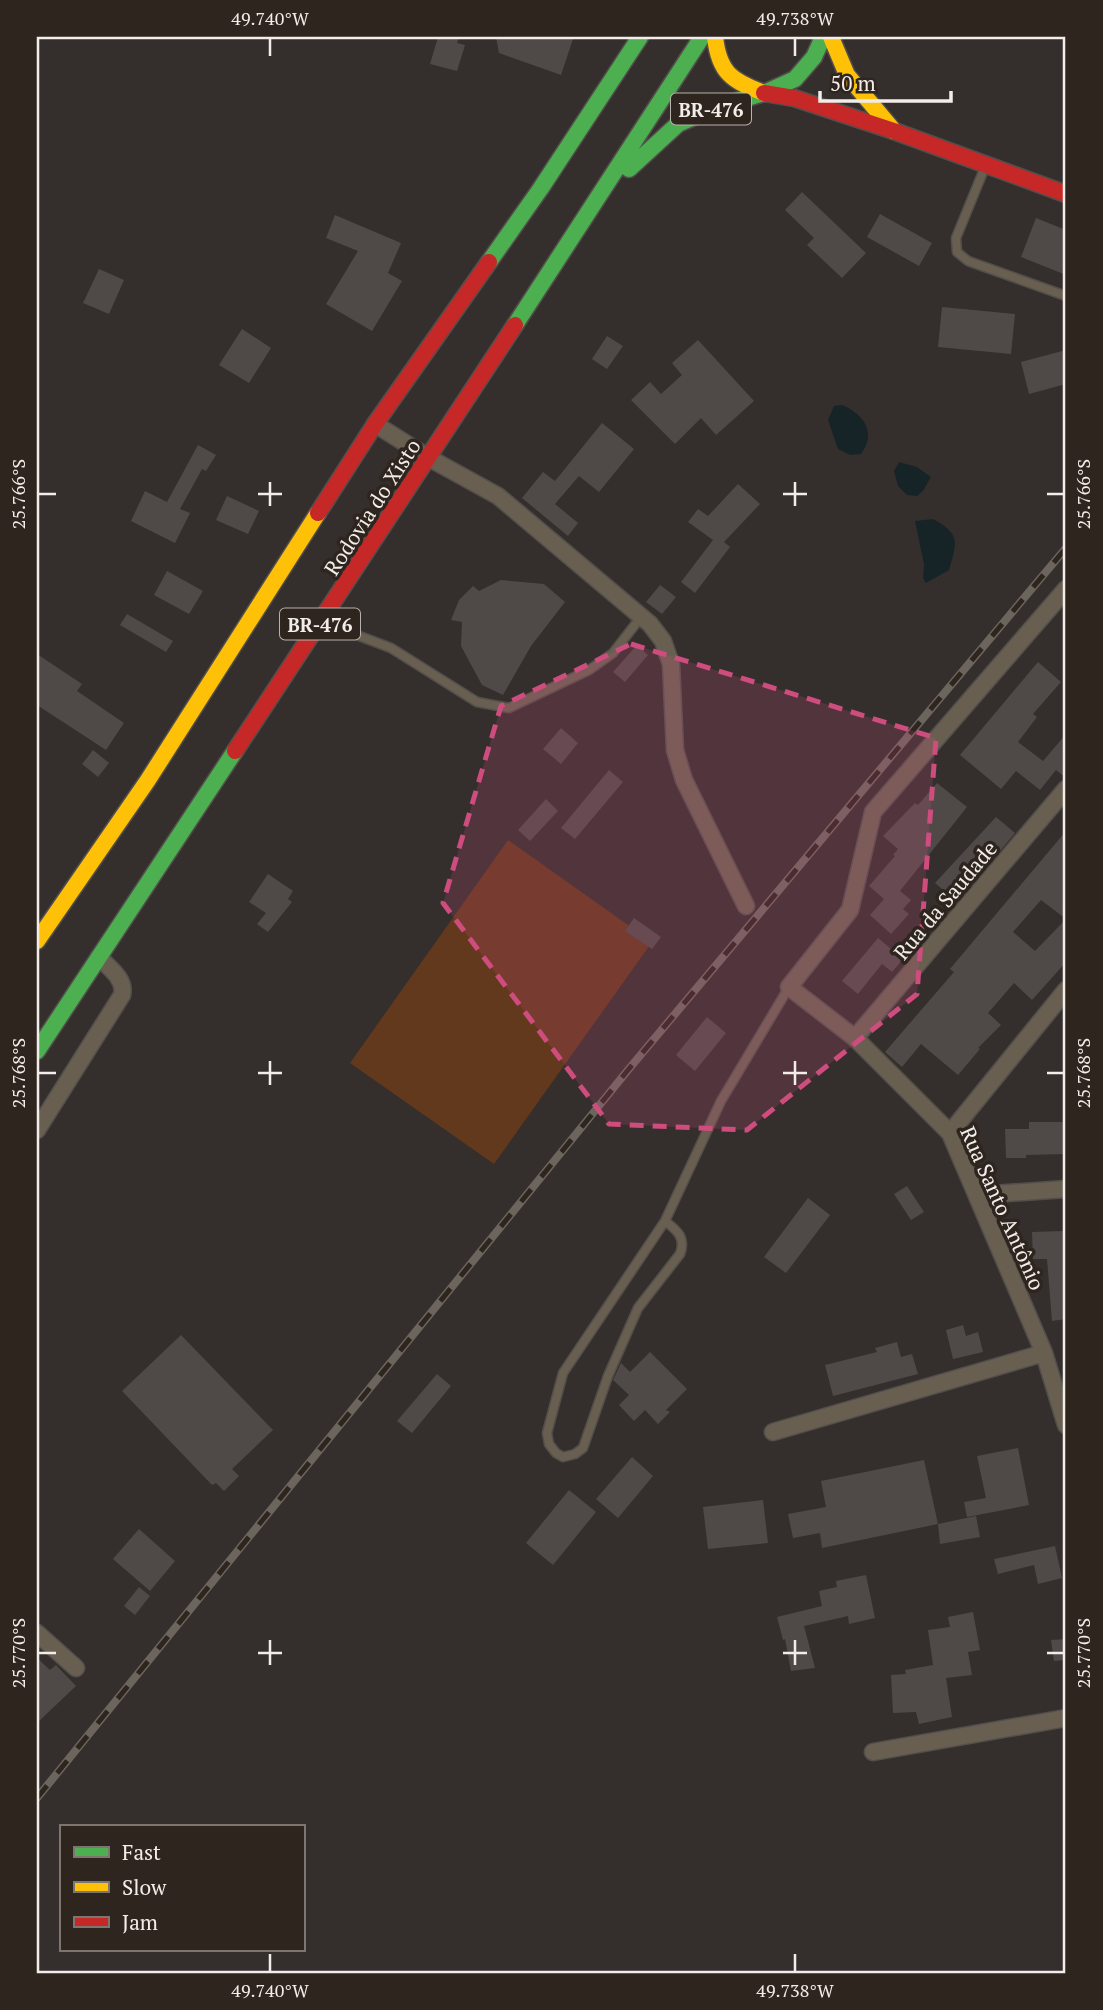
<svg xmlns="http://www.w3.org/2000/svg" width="1103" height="2010" viewBox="0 0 1103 2010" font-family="'PT Serif',serif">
  <rect width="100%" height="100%" fill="#342f2c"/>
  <path fill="#62391c" d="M508,840l144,102 -158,222 -144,-101z"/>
  <path fill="#162427" d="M842,405c22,9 35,28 19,49l-11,1 -12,-6 -10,-29 6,-14z
    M899,462l18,5 14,10 -8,14 -6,5 -10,-1 -9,-9 -4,-15z
    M933,519c28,15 24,23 16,51l-23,13 -3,-5 1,-14 -9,-43z"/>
  <path fill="#4f4a48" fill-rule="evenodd" d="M438,37h21l-2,6 8,2 -8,26 -27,-7z
    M496,37h69l8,2 -12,36 -62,-22z
    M802,192l64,61 -24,25 -35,-33 7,-7 -29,-28z
    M880,214l52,29 -13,23 -52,-29z
    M335,215l66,28 -13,30 14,8 -30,50 -46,-27 32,-53 -32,-13z
    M1036,218l30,12v45l-45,-18z
    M99,269l25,11 -15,34 -26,-11z
    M942,307l73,7 -4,40 -73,-7z
    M242,329l29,19 -22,35 -30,-18z
    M607,336l16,10 -16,23 -15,-10z
    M698,340l56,61 -38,34 -15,-17 -26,26 -44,-44 19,-18 11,12 21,-19 -10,-12z
    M1066,350v34l-37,10 -8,-32z
    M602,423l32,26 -35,43 -20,-16 -24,28 23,19 -10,13 -46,-38 21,-26 12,9z
    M198,445l18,10 -10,16 -4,-2 -22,40 10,4 -15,30 -44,-22 14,-30 22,11z
    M738,484l22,20 -36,38 6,5 -35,46 -14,-11 32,-42 -25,-18 10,-13 10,7z
    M227,496l32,15 -11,23 -32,-14z
    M167,571l36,20 -14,23 -35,-19z
    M501,580l43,4 21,18 -34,44 -28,49 -21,-10 -21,-39 1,-24 -11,-2 8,-20 14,-14 6,5z
    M660,585l16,12 -14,17 -16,-12z
    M127,614l46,27 -7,11 -46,-27z
    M637,645l11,10 -23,27 -12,-10z
    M37,654l45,30 -5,7 47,32 -18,27 -69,-45z
    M1038,662l23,20 -28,32 4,3 -19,25 25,19 23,-27v44l-10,-8 -16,20 -24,-19 -15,18 -41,-34z
    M561,728l17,15 -17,21 -18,-15z
    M93,750l16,13 -11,14 -16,-13z
    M609,770l14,12 -48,57 -14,-11z
    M937,783l30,24 -67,84 11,9 -8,9 6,5 -18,20 -21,-19 14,-16 -15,-13 26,-30 -2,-1 5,-6 -15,-13 32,-33 3,2z
    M546,799l12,12 -28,30 -12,-11z
    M996,817l19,16 -58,69 -22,-19z
    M1066,831v131l-34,38 -18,-17 -26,30 13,12 -23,23 2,1 -22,26 -37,-31 -19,23 -17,-15 69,-80 -4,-3zM1041,900l25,19 -31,32 -22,-19z
    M268,874l25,17 -5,8 4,3 -24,30 -11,-8 9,-11 -17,-11z
    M634,918l27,19 -9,12 -27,-18z
    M878,938l25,21 -11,13 -10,-8 -24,30 -16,-13z
    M707,1017l19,16 -31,38 -19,-16z
    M1029,1122h37v32l-40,1v3h-20l-1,-29h24z
    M907,1186l17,26 -13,8 -17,-26z
    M808,1198l22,17 -44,58 -22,-16z
    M1063,1231v27h3v61l-14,2 -5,-62h-14l-1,-27z
    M963,1325l3,11 12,-4 5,20 -30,7 -7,-29z
    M181,1335l92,95 -41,39 7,7 -15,15 -8,-8 -4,2 -90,-94z
    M897,1342l4,15 11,-3 6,20 -85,22 -8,-31 52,-13 -2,-4z
    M650,1352l37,37 -21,21 4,2 -12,12 -13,-14 -11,11 -15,-16 10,-10 -16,-15 8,-17 9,9z
    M437,1374l14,12 -39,47 -15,-12z
    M1018,1448l11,57 -62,12 -3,-15 22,-4 -9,-42z
    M632,1457l21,19 -35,42 -22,-19z
    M924,1460l14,64 -116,24 -2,-15 -27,5 -5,-24 38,-7 -5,-26z
    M569,1490l27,22 -43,53 -27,-22z
    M763,1500l5,43 -60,6 -5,-42z
    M976,1516l4,21 -40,7 -2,-20z
    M139,1529l36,32 -25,30 -37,-32z
    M1055,1546l7,32 -24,6 -4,-19 -36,9 -4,-15z
    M866,1575l9,43 -26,6 -1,-8 -44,10 11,42 -24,3 -6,-32 -2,1 -6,-23 45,-11 -3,-15 18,-4 -1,-6z
    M139,1587l11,9 -15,19 -11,-9z
    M973,1612l7,38 -12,2 4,23 -26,3 6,39 -33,7 -3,-12 -23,1 -2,-38 15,-1 -1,-4 28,-5 -5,-35 22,-3 -2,-10z
    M1066,1639v21l-12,1 -3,-21z
    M37,1658l13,12 6,-5 20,21 -39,37z"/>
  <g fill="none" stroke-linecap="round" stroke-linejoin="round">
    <defs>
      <path id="lane" d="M985,167l-29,71 1,14 11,9 98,35
        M325,623l66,25 86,54 32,6 80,-38 24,-17 28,-36
        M665,1221c13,10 21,17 15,33l-42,54 -30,68 -25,72 -8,6 -12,3 -7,-4 -7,-9 -2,-11 16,-60z
        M665,1221l56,-120 68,-114"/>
      <path id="street" d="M375,424l54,34 69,38 152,128 13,17 8,23 4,86 9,30 62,126
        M1066,589l-193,223 -23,98 -61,77 66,51 95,95 94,220 22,72
        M855,1038l211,-249
        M37,1130l85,-135c4,-16 -13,-27 -23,-38
        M950,1133l116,-143
        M978,1195l88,-6
        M773,1432l271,-79
        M37,1633l39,35
        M873,1752l193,-34"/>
      <path id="fast" d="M629,169l49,-45 36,-16 50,-15 31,-14 19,-22 9,-20
        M489,262l52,-74 99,-151
        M515,325l187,-288
        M37,1051l198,-300"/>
      <path id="slow" d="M715,37c4,36 17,44 49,56
        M831,37l16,38 47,56
        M37,941l111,-161 170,-267"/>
      <path id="jam" d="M764,93l30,5 100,33 172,63
        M318,513l57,-89 114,-162
        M235,751l280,-426"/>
    </defs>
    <use href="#lane" stroke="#524e4b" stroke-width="11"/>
    <use href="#street" stroke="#524e4b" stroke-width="19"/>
    <use href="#fast" stroke="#524e4b" stroke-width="19"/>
    <use href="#slow" stroke="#524e4b" stroke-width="19"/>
    <use href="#jam" stroke="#524e4b" stroke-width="19"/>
    <use href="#lane" stroke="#685f51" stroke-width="8"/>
    <use href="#street" stroke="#685f51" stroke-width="16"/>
    <use href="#fast" stroke="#4caf50" stroke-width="16"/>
    <use href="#slow" stroke="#ffc107" stroke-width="16"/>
    <use href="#jam" stroke="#c62828" stroke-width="16"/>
    <defs>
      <path id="rail" d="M37,1798l591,-728 438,-522"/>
    </defs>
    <use href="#rail" stroke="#6b655d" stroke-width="8"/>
    <use href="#rail" stroke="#2e251f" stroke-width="5" stroke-dasharray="16" stroke-linecap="butt"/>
  </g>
  <path fill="#ce4d7e" fill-opacity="0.2" stroke="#ce4d7e" stroke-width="5" stroke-dasharray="14 9" stroke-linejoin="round" d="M631,644l305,94 -19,256 -170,136 -138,-6 -166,-221 58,-197z"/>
  <path fill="none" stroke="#f3ede9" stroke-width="2.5" d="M270,38v18M795,38v18M270,482v24M795,482v24M38,494h18M258,494h24M783,494h24M1047,494h17M270,1061v24M795,1061v24M38,1073h18M258,1073h24M783,1073h24M1047,1073h17M270,1640v25M795,1640v25M38,1653h18M258,1653h24M783,1653h24M1047,1653h17M270,1954v18M795,1954v18"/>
  <g text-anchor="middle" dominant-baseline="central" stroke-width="7" stroke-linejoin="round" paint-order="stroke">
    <g fill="#2e251f" stroke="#b8b1ac" stroke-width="2">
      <rect x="671" y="93.5" width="80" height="31" rx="5"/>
      <rect x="280" y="608.5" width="80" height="31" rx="5"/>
    </g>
    <g font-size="19" font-weight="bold" fill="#f3ede9">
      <text x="711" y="109">BR-476</text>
      <text x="320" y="624">BR-476</text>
    </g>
    <g font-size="21" fill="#f3ede9" stroke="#2e251f">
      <text transform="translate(372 507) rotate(-57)">Rodovia do Xisto</text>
      <text transform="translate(945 900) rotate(-50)">Rua da Saudade</text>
      <text transform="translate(1003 1208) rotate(66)">Rua Santo Antônio</text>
    </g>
  </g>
  <rect width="1103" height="2010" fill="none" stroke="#2e251f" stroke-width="77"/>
  <rect x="60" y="1825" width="245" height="126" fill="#2e251f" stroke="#7d7570" stroke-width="2"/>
  <rect x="74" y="1847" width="35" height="10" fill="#4caf50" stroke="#7d7570" stroke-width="2"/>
  <text x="122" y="1860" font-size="21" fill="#f3ede9">Fast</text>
  <rect x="74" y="1882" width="35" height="10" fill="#ffc107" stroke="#7d7570" stroke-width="2"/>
  <text x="122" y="1895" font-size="21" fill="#f3ede9">Slow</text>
  <rect x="74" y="1917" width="35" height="10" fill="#c62828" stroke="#7d7570" stroke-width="2"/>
  <text x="122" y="1930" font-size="21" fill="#f3ede9">Jam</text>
  <path d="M820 91v10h131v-10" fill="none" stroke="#f3ede9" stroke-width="3.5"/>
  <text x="830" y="91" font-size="21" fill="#f3ede9" stroke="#2e251f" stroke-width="5" paint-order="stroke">50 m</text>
  <rect x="38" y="38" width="1026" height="1934" fill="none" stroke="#f3ede9" stroke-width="2.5"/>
  <g font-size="18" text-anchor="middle" fill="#f3ede9">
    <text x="270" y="25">49.740°W</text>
    <text x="795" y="25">49.738°W</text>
    <text transform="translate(19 494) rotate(-90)" y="6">25.766°S</text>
    <text transform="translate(1084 494) rotate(-90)" y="6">25.766°S</text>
    <text transform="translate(19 1073) rotate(-90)" y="6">25.768°S</text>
    <text transform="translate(1084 1073) rotate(-90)" y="6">25.768°S</text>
    <text transform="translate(19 1653) rotate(-90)" y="6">25.770°S</text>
    <text transform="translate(1084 1653) rotate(-90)" y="6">25.770°S</text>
    <text x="270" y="1997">49.740°W</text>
    <text x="795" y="1997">49.738°W</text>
  </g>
</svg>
